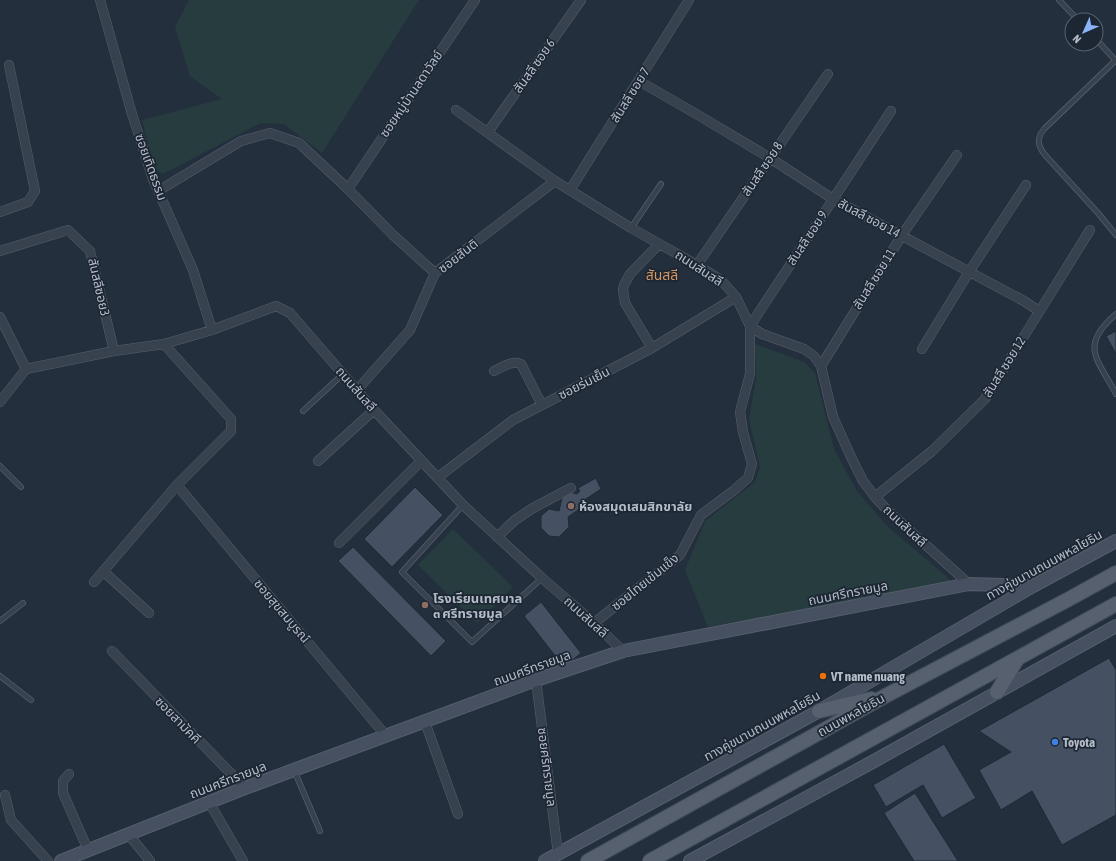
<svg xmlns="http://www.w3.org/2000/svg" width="1116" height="861" viewBox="0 0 1116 861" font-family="'Asap Condensed','Noto Sans Thai',sans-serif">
  <rect width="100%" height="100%" fill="#242f3e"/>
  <path fill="#263c3f" d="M189,0h230l-97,153 -38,-29 -23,-1 -98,51 -8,-4 -13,-50 80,-21 -32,-23 -15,-49z
    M755,344l49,18 11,11 19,76 23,42 30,35 66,56 -245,45 -23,-57 20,-49 50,-39 5,-15 -11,-47 7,-42z
    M453,529l60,58 -36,36 -59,-58z"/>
  <path fill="#455162" stroke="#1f2835" d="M1116,331v23l-10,-18z
    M596,478l5,11 -18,12 -2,7 -13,9 1,10 -10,10 -10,-1 -8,-8v-12l8,-7 10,2 3,-13 8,-6 7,2 3,-3 -2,-3z
    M415,487l28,28 -51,52 -28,-28z
    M353,547l93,94 -15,15 -93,-95z
    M541,602l40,51 -17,14 -40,-51z
    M1109,658l7,12v145l-54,30 -30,-54 -31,19 -22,-40 32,-18 -32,-21z
    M944,744l32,54 -34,20 -19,-33 -37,22 -13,-22z
    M915,793l43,68h-44l-30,-48z"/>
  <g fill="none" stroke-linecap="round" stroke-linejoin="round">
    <defs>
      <path id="lane" d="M1059,0l19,20
        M1096,39l20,22
        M1116,60l-72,69c-8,10 -6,17 1,26l53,58 18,22
        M631,228l30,-44
        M1116,314c-37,32 -19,44 0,80
        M303,411l40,-37
        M0,466l21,21
        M463,505l-61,67 70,70 70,-64
        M0,621l23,-18
        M0,676l31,24
        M294,770l26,61"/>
      <path id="street" d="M100,0l32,114 21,65 40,91 19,60
        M639,81l59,34 72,43 63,41 191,102 15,10
        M456,110l99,71 76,47 66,37 24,15 15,17 14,29 12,8 42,15 10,7 7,10 12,51 18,40 12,24 12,16 12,13 82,74
        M488,132l93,-132
        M348,189l127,-189
        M570,190l119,-190
        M158,191l83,-50 29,-8 29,10 49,46 45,46 42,38
        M0,212l28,-10 7,-11 -26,-126
        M0,251l68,-21 22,21 24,100
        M697,265l131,-191
        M0,317l26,52
        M164,344l67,75v12l-54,54 209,251
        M652,348l-27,-45 -2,-13 1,-5 6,-11 29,-30
        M922,349l47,-77 57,-87
        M821,366l81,-131 55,-80
        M26,369l88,-18 50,-7 48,-14 64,-24 14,7 84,97 89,95 79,73 52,45 29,28
        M494,371c9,-4 18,-11 27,-7l21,41
        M357,390l53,-60 25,-57 120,-92
        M0,402l26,-33
        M318,461l56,-51
        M437,478l76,-58 139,-72 84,-51
        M875,497l57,-46 53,-52 105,-169
        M497,537l18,-17 18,-12 38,-20
        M339,543l82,-82
        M103,571l46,42
        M94,582l83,-97
        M594,623l86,-68 21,-40 32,-24 15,-13 4,-14 -9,-32 -3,-20 10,-38v-48l141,-215
        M112,651l133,137
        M536,680l22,174
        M425,722l33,92
        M69,774l-6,7v12l25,57
        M5,795l6,25 37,41
        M209,802l34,59
        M129,835l21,26"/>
      <path id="secondary" d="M61,861l184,-73 291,-108 87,-29 346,-67 64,2
        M545,861l274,-150 214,-125 83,-45
        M690,861l186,-101 240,-134"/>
      <path id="primary" d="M997,692l19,-31
        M819,711l52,-12
        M588,861l299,-166 182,-96 47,-26
        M650,861l466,-257"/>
    </defs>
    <use href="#lane" stroke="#565f6c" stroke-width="6"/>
    <use href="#street" stroke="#565f6c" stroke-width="10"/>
    <use href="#secondary" stroke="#565f6c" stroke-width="14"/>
    <use href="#primary" stroke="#414a57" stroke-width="16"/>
    <use href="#lane" stroke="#38414e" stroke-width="4.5"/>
    <use href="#street" stroke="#38414e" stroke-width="9"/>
    <use href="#secondary" stroke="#465061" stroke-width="12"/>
    <use href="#primary" stroke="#56606e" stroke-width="14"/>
  </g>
  <g fill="#8d6e63" stroke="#1d2633" stroke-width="1.5">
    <circle cx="571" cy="506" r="4"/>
    <circle cx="425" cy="605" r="4"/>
  </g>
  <circle fill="#e8710a" stroke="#1d2633" stroke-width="1.5" cx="823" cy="676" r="4"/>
  <circle fill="#3f7fe0" stroke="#1d2633" stroke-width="1.5" cx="1055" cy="742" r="4"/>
  <g text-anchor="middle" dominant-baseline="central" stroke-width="3.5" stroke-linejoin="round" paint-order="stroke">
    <g font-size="13" fill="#b4bcc9" stroke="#1d2633">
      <text transform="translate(534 66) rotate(-55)">สันสลี ซอย 6</text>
      <text transform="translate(411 94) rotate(-56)">ซอยหมู่บ้านลดาวัลย์</text>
      <text transform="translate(630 95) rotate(-58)">สันสลี ซอย 7</text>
      <text transform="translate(151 167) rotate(70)">ซอยเทิดธรรม</text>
      <text transform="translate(762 169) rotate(-56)">สันสลี ซอย 8</text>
      <text transform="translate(869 218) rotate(28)">สันสลี ซอย 14</text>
      <text transform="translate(807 238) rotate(-57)">สันสลี ซอย 9</text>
      <text transform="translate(458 256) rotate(-38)">ซอยสันติ</text>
      <text transform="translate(699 268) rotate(33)">ถนนสันสลี</text>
      <text transform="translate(874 279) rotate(-58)">สันสลี ซอย 11</text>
      <text transform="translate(99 287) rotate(77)">สันสลีซอย3</text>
      <text transform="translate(1004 367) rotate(-58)">สันสลี ซอย 12</text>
      <text transform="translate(584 383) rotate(-27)">ซอยร่มเย็น</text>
      <text transform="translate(356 389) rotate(49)">ถนนสันสลี</text>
      <text transform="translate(905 526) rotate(43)">ถนนสันสลี</text>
      <text transform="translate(1044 565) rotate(-29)">ทางคู่ขนานถนนพหลโยธิน</text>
      <text transform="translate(645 582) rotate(-39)">ซอยไทยเข้มแข็ง</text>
      <text transform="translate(848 593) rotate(-11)">ถนนศรีทรายมูล</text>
      <text transform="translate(282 611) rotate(50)">ซอยสุขสมบูรณ์</text>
      <text transform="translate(586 617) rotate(42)">ถนนสันสลี</text>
      <text transform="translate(532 668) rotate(-20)">ถนนศรีทรายมูล</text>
      <text transform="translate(851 715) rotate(-29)">ถนนพหลโยธิน</text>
      <text transform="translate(178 720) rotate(46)">ซอยสามัคคี</text>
      <text transform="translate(762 726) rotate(-29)">ทางคู่ขนานถนนพหลโยธิน</text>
      <text transform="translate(547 767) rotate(83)">ซอยศรีทรายมูล</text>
      <text transform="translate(228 780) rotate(-21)">ถนนศรีทรายมูล</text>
    </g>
    <g font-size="13" font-weight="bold" fill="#b4bcc9" stroke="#1d2633" text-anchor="start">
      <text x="579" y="506">ห้องสมุดเสมสิกขาลัย</text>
      <text x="433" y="598">โรงเรียนเทศบาล<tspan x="433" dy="15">๓ ศรีทรายมูล</tspan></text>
      <text x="831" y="676">VT name nuang</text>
      <text x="1063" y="742">Toyota</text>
    </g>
    <g font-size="14" fill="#d59563" stroke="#1d2633">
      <text x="662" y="275">สันสลี</text>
    </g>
  </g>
  <g transform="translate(1084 32) rotate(225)"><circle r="19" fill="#1d2633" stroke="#59626f"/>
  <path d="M0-3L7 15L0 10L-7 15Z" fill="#8ab4f8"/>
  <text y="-6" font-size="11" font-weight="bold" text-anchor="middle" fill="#b4bcc9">N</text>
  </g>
</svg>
